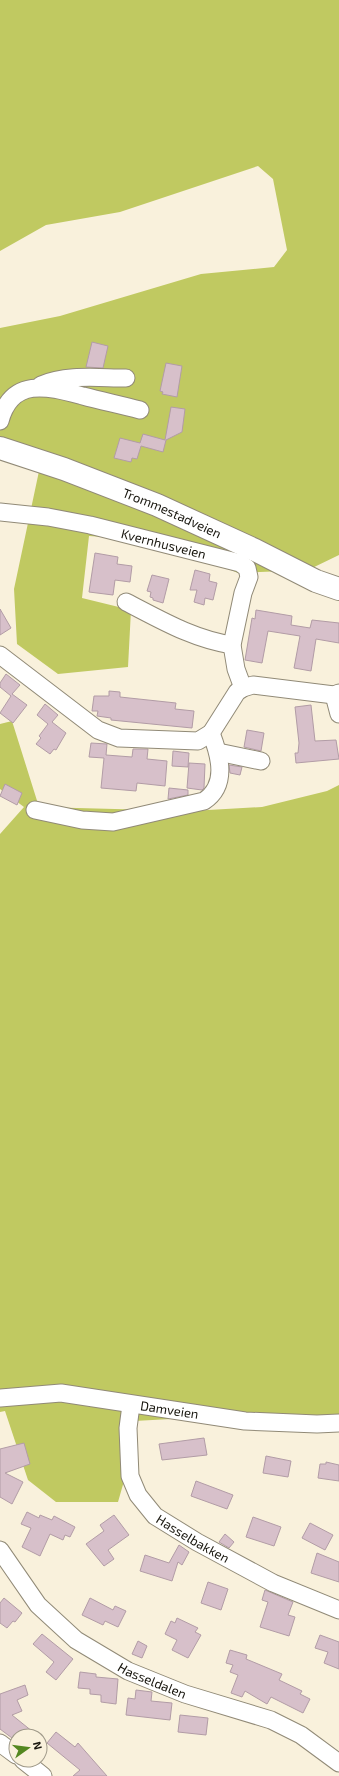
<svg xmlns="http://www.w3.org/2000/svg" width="339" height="1776" viewBox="0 0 339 1776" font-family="'Exo 2',sans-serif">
  <rect width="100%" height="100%" fill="#f9f1dc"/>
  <path fill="#c0c961" d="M0,0h339v555l-31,15 -70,3 -58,-24 -44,-10 -47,-3 -7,62 49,12 -3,57 -70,7 -41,-30 -3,-55 28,-132 -42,-13v-116l60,-12 141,-42 73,-7 13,-17 -14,-71 -15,-13 -138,46 -74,13 -46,26z
    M12,721l27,86 152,4 71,-4 65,-16 12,-6v638l-131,-6 -74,4 -8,53 -8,28h-62l-28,-22 -23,-69 -5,1v-578l24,-27 -24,-18v-65z"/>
  <path fill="#d7c0ca" stroke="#b29ca6" d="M92,342l16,4 -5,22 -17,-1z
    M166,363l16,3 -5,31 -15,-3 1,-2 -3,-1z
    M171,407l14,2 -3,23 -16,8 -3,12 -22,-6 -4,13 -5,-1 -1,4 -17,-4 6,-20 20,5 3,-9 22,6z
    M95,553l23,4 -1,7 15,2 -2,16 -15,-2 -2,15 -24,-3z
    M195,570l15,4 -1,7 8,2 -4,17 -8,-2 -1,7 -10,-3 3,-12h-7z
    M152,575l17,4 -6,24 -10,-3v-2l-3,-1 1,-5 -4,-1z
    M0,609l11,19 -11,7z
    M256,610l36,6 -1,9 19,3 2,-8 27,3v20l-23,-4 -5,32 -17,-3 6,-32 -32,-5 -6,32 -17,-3 7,-42 3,1z
    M6,674l14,11 -8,9 15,11 -14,18 -13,-10 11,-17 -11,-9v-4z
    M109,691l11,1v5l56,6 -1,6 19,2 -2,17 -81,-8v-2l-14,-2 1,-5h-6l2,-15h15z
    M45,704l13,11 -6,7 14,11 -10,17 -2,-1 -4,5 -14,-10 5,-6 -2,-2 9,-12 -11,-9z
    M311,705l4,36 21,-1 3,19 -43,4 -1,-10h3l1,-10 -4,-36z
    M247,730l17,3 -3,18 -17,-4z
    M91,743l16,1 -1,11 26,2 1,-8h15l-1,10 20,2 -2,25 -28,-3 -1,8 -35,-3 3,-30 -15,-1z
    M173,751l16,2 -1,14 -16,-1z
    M189,763l16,1 -1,24 -2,2 -15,-2z
    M229,765l13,2 -2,8 -10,-2z
    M5,784l17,9 -5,12 -17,-9z
    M169,788l19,2v5l-20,4z
    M204,1438l3,17 -45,5 -3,-16z
    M24,1443l6,21 -25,9 18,9 -11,22 -12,-7v-48z
    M266,1456l25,5 -3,16 -25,-4z
    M326,1462l13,3v16l-21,-3 2,-14h6z
    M196,1481l37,14 -6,14 -36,-13z
    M27,1512l12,6 1,-3 12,5 2,-4 21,11 -5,10 -5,-2 -2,5 -13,-6 -10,22 -18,-9 9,-19 -10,-4z
    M114,1515l15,20 -21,15 6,9 -10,7 -18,-22 18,-13 -4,-6z
    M253,1517l28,10 -7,19 -28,-9z
    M310,1523l23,12 -8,15 -23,-12z
    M225,1534l9,8 -5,6 -10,-6z
    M179,1545l10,7 -7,13 -4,-3 -6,19 -32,-10 5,-16 24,8z
    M317,1553l22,9v20l-28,-9z
    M208,1582l20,7 -7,21 -20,-7z
    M265,1590l28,12 -5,13 7,2 -6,19 -29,-9 8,-25 -6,-2z
    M4,1598l18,15 -7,9 -2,-1 -6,7 -7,-5v-20z
    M90,1598l23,12 2,-4 11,5 -8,16 -13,-6 -2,4 -21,-10z
    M177,1618l21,10 -3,4 6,3 -13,23 -16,-8 5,-10 -12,-6 6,-13 4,2z
    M42,1634l31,25 -17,21 -10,-8 8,-10 -21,-18z
    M320,1635l19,7v27l-15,-6 4,-11 -13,-4z
    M138,1641l9,5 -5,12 -10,-4z
    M230,1650l17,5 -1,4 36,15 -3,6 23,11 -2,3 10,5 -7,14 -32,-16 -4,7 -22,-13 -3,6 -11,-4 7,-18 -8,-3 3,-7 -7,-2z
    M80,1672l16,2v3l22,2 -2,25 -15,-2v-7l-11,-1v-5l-12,-1z
    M25,1685l3,10 -11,5 5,11 -10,4 26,21h-22v5l-16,-12v-35z
    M136,1690l16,2 -1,9 21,2 -2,17 -44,-5 2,-17 7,1z
    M180,1715l28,3 -2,17 -28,-3z
    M56,1732l19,15 3,-4 29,33h-34l7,-6 -33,-27z"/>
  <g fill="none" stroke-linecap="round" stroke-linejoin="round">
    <defs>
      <g id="minor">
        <path d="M41,385c26,-11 57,-7 85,-7"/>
        <path d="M0,421c12,-45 49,-34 83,-25 19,5 38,9 57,14"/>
        <path id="s1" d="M0,512l48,5 42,8 150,38 7,5 2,9 -6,16 -11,52 4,24 7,19"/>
        <path d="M126,602c35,18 67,37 106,43"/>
        <path d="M0,655l98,75 21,8 79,3 13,-8 26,-41 6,-4 10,-3 81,10 5,-2"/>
        <path d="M334,695l5,19"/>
        <path d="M218,752l43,9"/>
        <path d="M35,810l47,10 31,2 91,-21c24,-16 16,-45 7,-68"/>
        <path id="s2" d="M0,1398l61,-5 184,28 72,3 22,-1"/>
        <path id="s3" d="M131,1405l-3,23 2,48 8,19 17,21 42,26 76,41 66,27"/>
        <path id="s4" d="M0,1550l38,55 38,35 52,31 57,23 86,26 30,15 38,28"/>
        <path d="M0,1743l16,12"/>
        <path d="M23,1760l20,16"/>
      </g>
      <g id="major">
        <path id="s5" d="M0,448l64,21 93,36 98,45 61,31 23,8"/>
      </g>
    </defs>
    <use href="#minor" stroke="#918a77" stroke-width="19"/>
    <use href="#major" stroke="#918a77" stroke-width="24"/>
    <use href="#minor" stroke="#fff" stroke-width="17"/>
    <use href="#major" stroke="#fff" stroke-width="22"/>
  </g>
  <g text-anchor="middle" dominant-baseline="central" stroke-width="3" stroke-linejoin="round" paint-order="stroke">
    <g font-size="13" fill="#17150d" stroke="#f9f1dc">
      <text stroke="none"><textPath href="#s5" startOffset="184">Trommestadveien</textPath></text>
      <text stroke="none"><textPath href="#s1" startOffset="167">Kvernhusveien</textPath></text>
      <text stroke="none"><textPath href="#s2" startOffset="171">Damveien</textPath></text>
      <text stroke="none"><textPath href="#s3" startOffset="163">Hasselbakken</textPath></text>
      <text stroke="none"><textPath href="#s4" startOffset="205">Hasseldalen</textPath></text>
    </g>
  </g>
  <g transform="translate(28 1748) rotate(76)"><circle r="19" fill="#f9f1dc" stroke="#9f9989"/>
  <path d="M0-3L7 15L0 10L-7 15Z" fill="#538820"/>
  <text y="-6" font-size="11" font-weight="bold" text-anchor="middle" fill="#17150d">N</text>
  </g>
</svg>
